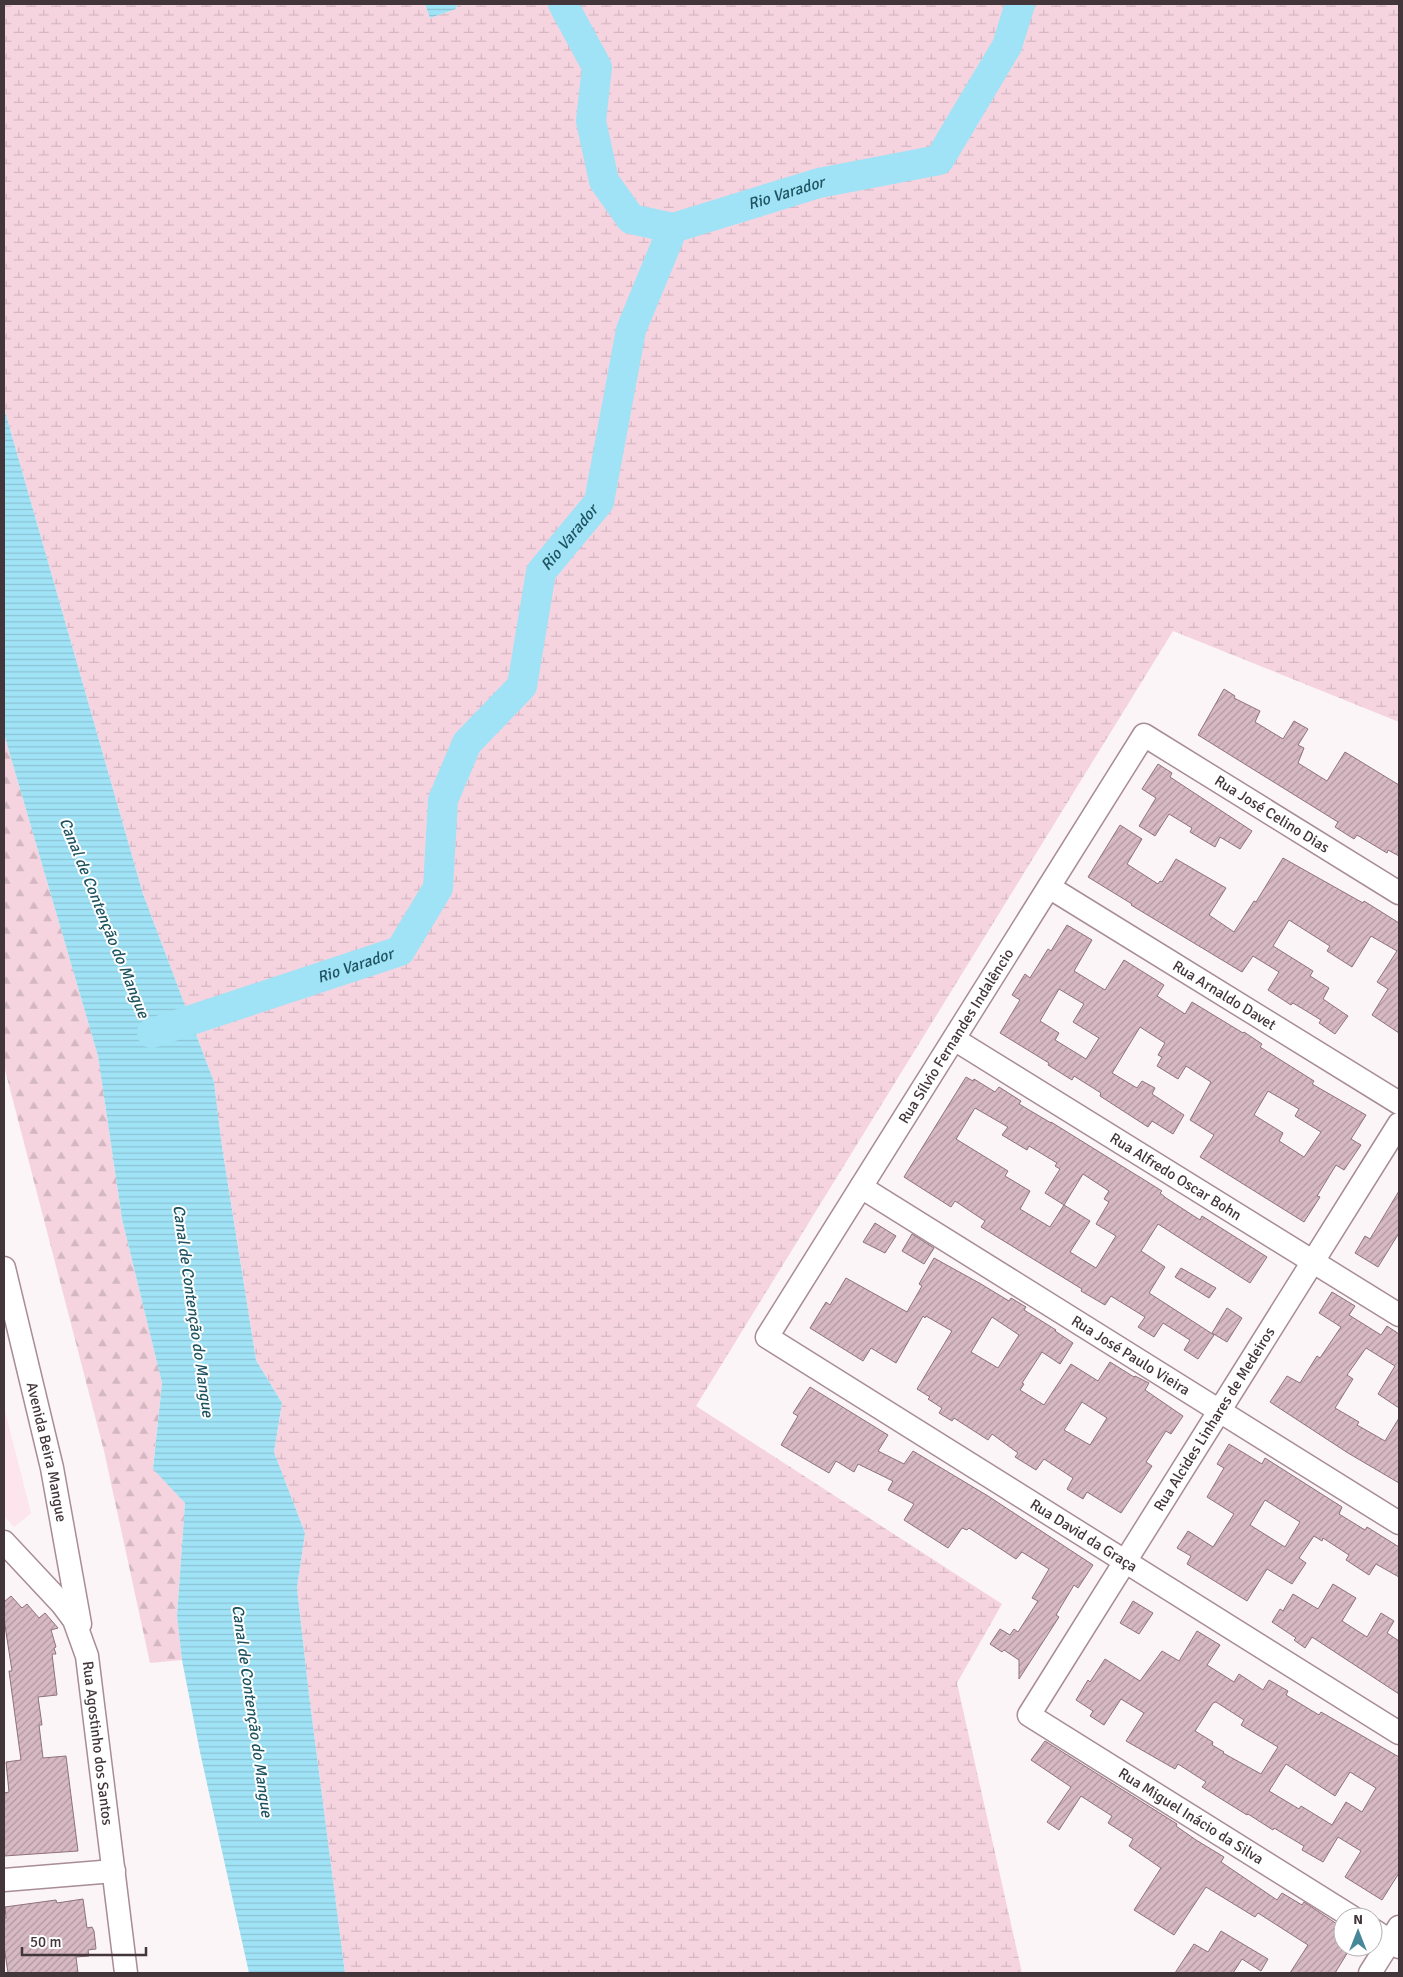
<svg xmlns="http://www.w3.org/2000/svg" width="1403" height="1977" viewBox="0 0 1403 1977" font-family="Signika,sans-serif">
  <defs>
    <pattern id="forest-firs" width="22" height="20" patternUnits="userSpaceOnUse" patternTransform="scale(1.25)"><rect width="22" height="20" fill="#f5d4e0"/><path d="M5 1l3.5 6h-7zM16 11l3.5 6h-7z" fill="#d3b7c1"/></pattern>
    <pattern id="wetland-marsh" width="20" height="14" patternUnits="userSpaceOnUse" patternTransform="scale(1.25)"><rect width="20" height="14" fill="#f5d4e0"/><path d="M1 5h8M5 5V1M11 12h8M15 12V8" fill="none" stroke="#d3b7c1"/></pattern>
    <pattern id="water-rules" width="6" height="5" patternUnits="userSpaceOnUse" patternTransform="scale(1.25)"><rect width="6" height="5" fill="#a0e3f6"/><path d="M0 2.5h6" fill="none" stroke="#8bc3d4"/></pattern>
    <pattern id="building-hatch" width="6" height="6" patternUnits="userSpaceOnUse" patternTransform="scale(1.25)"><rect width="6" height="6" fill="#d7b9c3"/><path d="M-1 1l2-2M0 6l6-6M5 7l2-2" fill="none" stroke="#b0979f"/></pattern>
  </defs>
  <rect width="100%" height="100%" fill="#fbf5f7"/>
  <path fill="#fde5ed" d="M4,1407l27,106 -17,14 -10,-11z"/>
  <path fill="url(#forest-firs)" d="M4,734l94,322 24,163 40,164 -9,85 32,35 -8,113 5,44 -32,3 -46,-212 -100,-385z"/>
  <path fill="url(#wetland-marsh)" d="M4,4h421l5,14 26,-9 1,-5h942v718l-226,-91 -477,775 306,198 -45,79 65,290h-677l-36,-278 -12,-107 8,-55 -31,-81 8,-49 -26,-43 -34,-213 -8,-65 -71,-188 -139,-486z"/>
  <path fill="url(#water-rules)" d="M425,4h32l-1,5 -26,9z
    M4,408l139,486 71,188 8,65 34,213 26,43 -8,49 31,81 -8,55 12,107 36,278h-96l-49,-221 -18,-92 -5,-44 8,-113 -32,-34 9,-86 -40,-164 -24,-163 -94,-322z"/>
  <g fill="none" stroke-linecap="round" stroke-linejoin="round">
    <g stroke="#a0e3f6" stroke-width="30">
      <path d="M563,4l34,63 -6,54 13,60 27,38 42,9"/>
      <path id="s1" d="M152,1033l248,-82 38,-63 5,-88 24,-57 55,-57 19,-114 58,-70 32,-172 42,-102 146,-45 120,-23 68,-114 13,-42"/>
    </g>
  </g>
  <path fill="url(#building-hatch)" stroke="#8e727c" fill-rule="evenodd" d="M1224,689l11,7 -1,2 26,13 -5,11 28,17 11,-18 14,8 -10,16 6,3 -6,15 29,18 18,-29 54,33v71l-11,-6 -1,3 -30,-18 -3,4 -19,-12 3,-5 -140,-87z
    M1158,764l14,9 -2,4 82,54 -12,18 -20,-12 -5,10 -25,-15 2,-4 -23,-14 -14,22 -16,-10 17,-28 -14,-9z
    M1120,825l22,14 -15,25 31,20 2,-3 2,1 14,-23 50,29 -17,27 25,17 20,-31 2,1 27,-44 80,45 1,-2 35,22v110l-27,-18 16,-26 -11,-7 20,-31 -26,-15 -19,31 -25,-16 3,-5 -41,-26 -16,26 40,25 -3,5 19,12 -6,11 25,17 -13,18 -16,-11 2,-3 -13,-8 -15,-9 -2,2 -23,-15 11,-18 -26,-16 -11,16 -111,-67 1,-1 -44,-27z
    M1067,925l25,15 -18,31 31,19 19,-30 40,25 -7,11 28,18 7,-12 51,31 1,-1 18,12 -2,3 54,34 -2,3 54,31 -15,24 10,6 -17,25 -8,-5 -19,31 3,1 -16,25 -104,-65 14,-22 -24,-15 21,-38 -25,-16 -8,13 -21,-13 5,-9 -4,-2 7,-12 -25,-16 -28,46 25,15 5,-7 13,7 -3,6 32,21 -11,19 -21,-13 -4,6 -48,-31 1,-3 -27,-17 -2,4 -24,-15 1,-2 -49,-30 20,-33 -8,-5 13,-21 5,4 18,-29 3,2zM1059,989l25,15 -11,18 26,16 -13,21 -31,-19 4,-7 -19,-12zM1268,1091l31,18 -4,7 26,16 -17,25 -25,-16 4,-8 -29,-18z
    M966,1077l7,4 1,-2 21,13 4,-5 22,14 -2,3 32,19v-1l111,69 -2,2 6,5 34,22 2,-4 65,41 -17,26 -92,-59 -17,27 24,16 -16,26 65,42 -16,24 -14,-9 6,-10 -27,-17 -9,14 -16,-10 7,-10 -34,-21 -6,9 -24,-14 1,-2 -101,-62 4,-6 -30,-20 -4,6 -47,-30zM975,1108l33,19 -6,8 25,15 2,-4 28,17 -2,3 5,3 -15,24 19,12 19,-31 26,17 -5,8 5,3 -13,22 20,12 -20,32 -26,-16 20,-31 -26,-16 -14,22 -30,-18 10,-18 -25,-15 3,-5 -52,-32z
    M1399,1191v42l-21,34 -23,-14 10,-17 5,3z
    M875,1223l21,13 -11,17 -22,-11z
    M912,1234l22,14 -10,16 -22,-13z
    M934,1258l47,26 28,17 2,-3 15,9 -2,3 32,20 -1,1 18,12 -13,21 -18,-12 -20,31 2,1 -4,6 24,15 27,-41 27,17 12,-19 24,15 1,-1 14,7 -4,7 38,26 -12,18 -5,-3 -20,31 6,4 -31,47 -34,-21 -4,7 -16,-10 6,-11 -29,-19 -8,11 -21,-13 3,-4 -26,-19 -4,6 -34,-22 -2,3 -13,-8 3,-5 -14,-9 2,-2 -13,-8 35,-58 -26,-15 -1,2 -2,-2 -27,47 -25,-15 -8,13 -53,-33 16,-26 4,3 16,-27 61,34 15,-26 -3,-2zM992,1317l27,18 -21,33 -27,-16zM1082,1402l25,16 -17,27 -26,-15z
    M1181,1268l35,20 -7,10 -34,-21z
    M1332,1292l23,14 -6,9 32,20 6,-9 12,8v74l-21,-14 17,-28 -29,-18 -19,27 6,4 -18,29 24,14 -2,3 28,16 14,-23v65l-51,-30 -78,-51 17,-26 13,7 17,-27 3,2 21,-31 -22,-14z
    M1227,1308l15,10 -15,24 -15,-9z
    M810,1387l78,48 -10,16 26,13 9,-13 75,45 105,69 -15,23 -4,-3 -18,30 3,2 -40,62v-19l-15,-10 -2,2 -12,-8 10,-15 10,6 4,-6 4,3 20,-31 -6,-3 17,-29 -27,-17 -6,7 -47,-31 -2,2 -5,-2 -14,20 -44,-28 10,-16 -26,-14 5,-9 -35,-17 -4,8 -18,-11 -7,12 -48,-28 17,-29 -5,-3z
    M1229,1444l33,20 3,-6 77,49 -3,7 26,16 2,-3 32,20v30l-23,-13 -7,11 -23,-15 3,-5 -26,-17 -1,3 -8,-5 -15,22 7,5 -14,21 -25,-15 -20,32 -60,-37 4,-8 -14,-8 11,-17 25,16 21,-33 -27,-17 17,-29 -7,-4zM1265,1500l35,22 -15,25 -35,-22z
    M1333,1584l23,14 -14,23 25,16 14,-24 13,8 -7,12 12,8v53l-87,-57 -7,11 -11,-8 2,-2 -24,-16 8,-13 3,2 10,-17 25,15z
    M11,1596l11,12 5,-4 12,14 6,-5 13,15 -7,2 5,17 -2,1 2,6h-4l5,41 -19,2 4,28h-3l4,33 23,-2 12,95 -74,5v-63l5,-1 -3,-30 15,-2 -12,-89h3l-8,-52v-17z
    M1133,1601l20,12 -14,21 -19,-11z
    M1197,1631l23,14 -13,20 27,17 5,-8 24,16 6,-10 19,11 -2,4 33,20 2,-3 78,45v116l-17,27 -37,-23 16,-26 -23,-14 -15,25 -21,-12 2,-4 -30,-18 -1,2 -25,-16 -1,1 -45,-28 4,-5 -28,-18 -3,5 -49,-28 18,-28 -23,-14 -17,26 -14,-9 3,-5 -17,-11 12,-20 2,2 15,-23 35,22 22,-30 17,10zM1216,1702l28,18 -3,5 37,22 -17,27 -38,-21 1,-1 -12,-7 1,-3 -18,-11 18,-28zM1286,1764l49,32 15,-24 26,16 -14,24 -16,-10 -14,23 -31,-19 -2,3 -30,-18z
    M1045,1741l132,83 -1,2 20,14 28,17 -3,5 56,38 5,-7 20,12 2,-3 39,26v19h8l-16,26h-45l18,-28 -50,-32 -3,4 -49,-30 -32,48 -40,-25 27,-42 -32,-22 4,-7 -25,-16 4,-7 -31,-20 -22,34 -12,-8 24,-35 -40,-27z
    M83,1899l4,29 5,-1 2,4 2,18 -8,1 1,6 -13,1 2,16h-70l-4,-27v-28h2l-1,-11 51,-7 1,3z
    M1221,1931l47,28 -7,12 -19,-12 -9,14h-58l19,-29 14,8z"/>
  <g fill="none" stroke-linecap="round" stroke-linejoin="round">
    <defs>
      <g id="minor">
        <path id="s2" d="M1049,887l350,216"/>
        <path id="s3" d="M1399,893l-255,-158 -377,602 632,396"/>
        <path id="s4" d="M954,1039l445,276"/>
        <path id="s5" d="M861,1187l538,336"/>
        <path id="s6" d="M4,1268l48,200 28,156"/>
        <path id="s7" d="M4,1542l58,62 12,16 13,36 39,317"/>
        <path d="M4,1880l110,-9"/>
        <path id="s8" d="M1352,1917l-323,-202 370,-591"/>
        <path d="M1373,1930l26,17"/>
        <path d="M1370,1973l29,-46"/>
      </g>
    </defs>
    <use href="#minor" stroke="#a88c96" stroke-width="25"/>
    <use href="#minor" stroke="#fff" stroke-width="22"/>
  </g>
  <g text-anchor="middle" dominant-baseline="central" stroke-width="4" stroke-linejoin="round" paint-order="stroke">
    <g font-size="15" fill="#42363a" stroke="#fff">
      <text transform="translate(1272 814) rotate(32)">Rua José Celino Dias</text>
      <text stroke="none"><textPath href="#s2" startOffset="206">Rua Arnaldo Davet</textPath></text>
      <text transform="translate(956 1036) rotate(-58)">Rua Sílvio Fernandes Indalêncio</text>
      <text stroke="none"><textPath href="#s4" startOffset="261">Rua Alfredo Oscar Bohn</textPath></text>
      <text stroke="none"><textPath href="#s5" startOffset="318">Rua José Paulo Vieira</textPath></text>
      <text stroke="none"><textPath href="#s8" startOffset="730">Rua Alcides Linhares de Medeiros</textPath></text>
      <text stroke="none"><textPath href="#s6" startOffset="189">Avenida Beira Mangue</textPath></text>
      <text stroke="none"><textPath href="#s3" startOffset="1384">Rua David da Graça</textPath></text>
      <text stroke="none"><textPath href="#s7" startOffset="231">Rua Agostinho dos Santos</textPath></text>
      <text transform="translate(1191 1816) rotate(32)">Rua Miguel Inácio da Silva</text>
    </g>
    <g font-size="16" font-style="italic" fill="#1e5361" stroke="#fff">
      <text stroke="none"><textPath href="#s1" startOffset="1174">Rio Varador</textPath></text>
      <text stroke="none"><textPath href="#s1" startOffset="724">Rio Varador</textPath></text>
      <text transform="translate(104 918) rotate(68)">Canal de Contenção do Mangue</text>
      <text stroke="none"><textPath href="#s1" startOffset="214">Rio Varador</textPath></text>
      <text transform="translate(193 1311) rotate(82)">Canal de Contenção do Mangue</text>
      <text transform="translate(252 1711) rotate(82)">Canal de Contenção do Mangue</text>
    </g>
  </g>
  <rect width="1403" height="1977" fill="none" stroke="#42363a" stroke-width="10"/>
  <g transform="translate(1358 1932)"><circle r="24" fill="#ffffff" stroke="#b3afb0"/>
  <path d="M0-4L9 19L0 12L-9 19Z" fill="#468899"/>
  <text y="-8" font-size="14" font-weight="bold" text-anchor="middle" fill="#42363a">N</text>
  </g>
  <path d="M22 1947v8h124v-8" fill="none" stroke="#42363a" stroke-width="2.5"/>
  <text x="30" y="1947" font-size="15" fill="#42363a" stroke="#ffffff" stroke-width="4" paint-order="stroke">50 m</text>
</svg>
